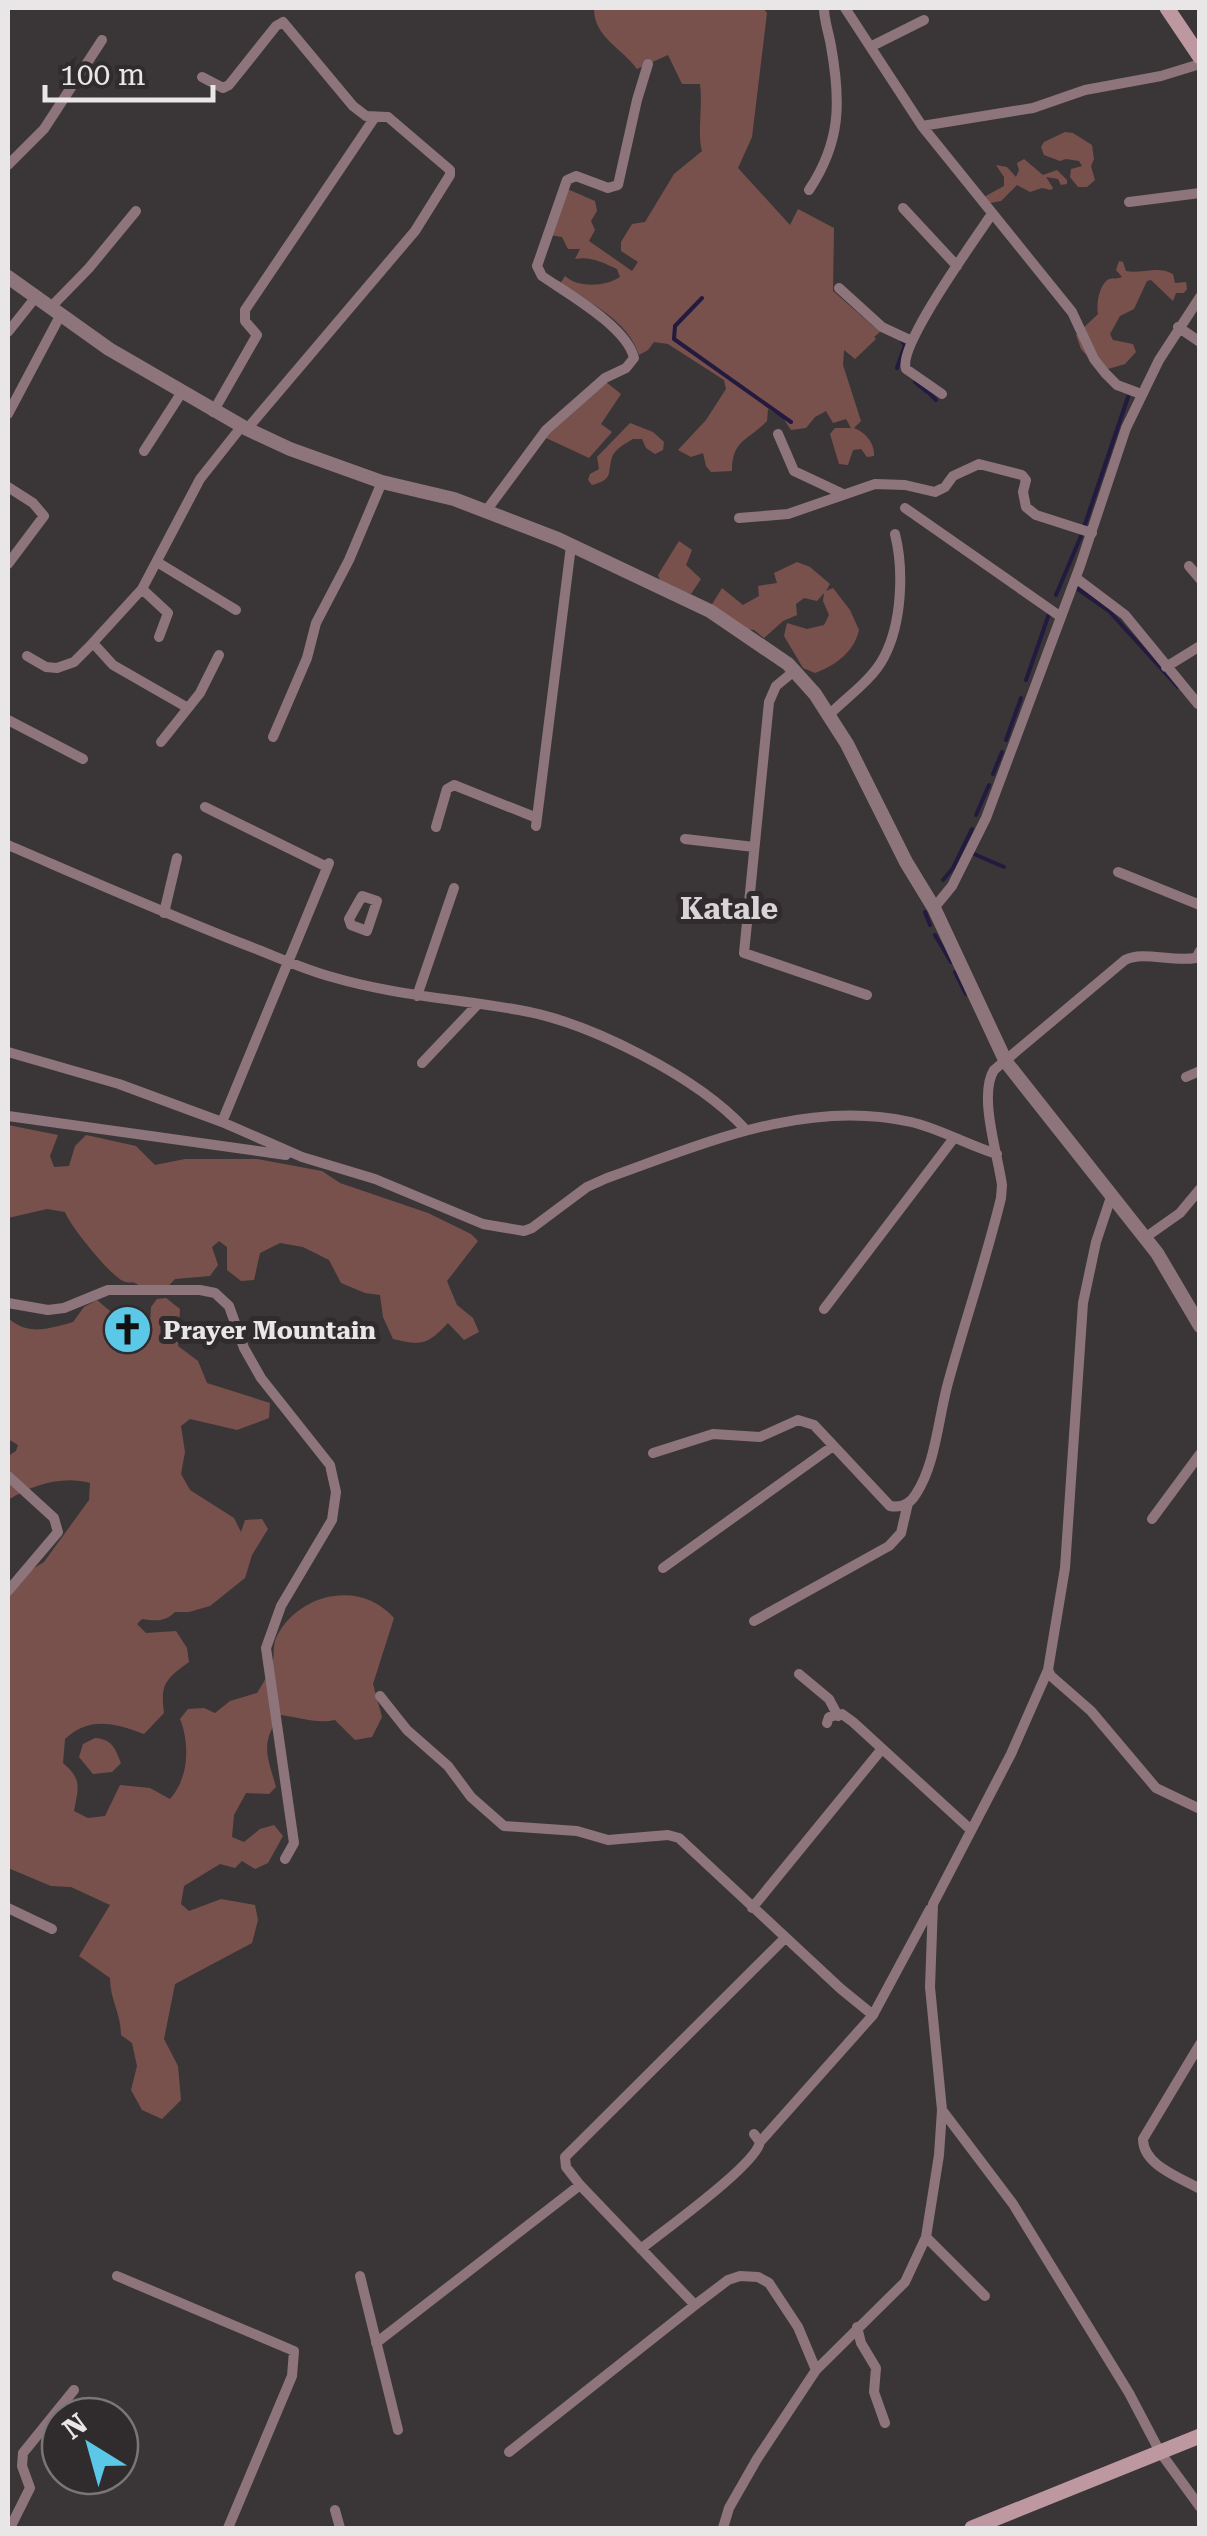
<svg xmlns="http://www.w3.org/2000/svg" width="1207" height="2536" viewBox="0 0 1207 2536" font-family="'Roboto Serif',serif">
  <rect width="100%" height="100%" fill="#3a3638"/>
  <path fill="#79514c" d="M581,8h182l4,5 -15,124 -14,31 52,57 8,-16 36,19 -1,63 47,41 -6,5 2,2 -21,20 -11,-9 -1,15 18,56 -7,7c11,4 21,15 20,28l-7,1 -6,-8 -8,1 -5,15 -9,-1 -9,-30 5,-6h16l-5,-9 -13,4 -7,-12 -11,6 -9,11 -15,2 -8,-12 -15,-9 -1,12c-20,20 -35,19 -35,50l-21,1 -5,-6 -3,-13 -12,4 -13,-7 28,-30 20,-31 -2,-9 -56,-36 -14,-2 -6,8 -9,5c-11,-35 -50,-53 -79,-71l5,-8c13,12 40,11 55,1l-3,-8c-14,-6 -26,-13 -42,-10l5,-10h-12l-6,-12 -12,-2 15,-47 30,13 2,10 -6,10 4,9 -6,11 43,30 6,-9 -17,-11v-9l11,-18 13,-2 29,-48 28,-23c-5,-17 1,-45 -2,-67h-18l-14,-29 -31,14c-15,-21 -42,-31 -43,-59z
    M1065,132l8,1 19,12 2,14 -3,7 4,14 -8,7h-9l-8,-10 1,-8 11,-3 -3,-5 -13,-2 -6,2 -16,-6 -3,-8 3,-5z
    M1024,159l19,16 14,-5 10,10v4l-6,1 -3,-6 -12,-2 7,11 -2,2 -9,-2 -12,4 -13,-7 -16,16 -11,2 -6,-6 20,-11v-9l-8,-12 11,2 9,10 3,-7 -2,-7z
    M1119,261l4,1 3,9c16,3 32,-6 47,3l2,9 11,-1 1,7 -3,4h-8l-3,8 -22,-21 -4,1 -13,28 -14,7 -10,18 3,6 20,4 3,8 -11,12 -24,7 -20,-22 -5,-14 22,-21c-2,-9 1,-30 11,-35 4,-1 9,0 13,-2l-6,-7z
    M606,382l15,12 -20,30 11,8 -23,26 -45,-21z
    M630,423l23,9 11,10 -1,8 -8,4 -9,-6 -4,-9h-9c-7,4 -18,10 -21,18 -5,17 2,22 -20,28l-4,-5 2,-6 9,-5 -2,-12z
    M679,541l13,9 -6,15 15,14 -10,15 -30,-11 -3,-8z
    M797,562l13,5 20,17 -4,7 7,-3 17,22 9,20c-5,22 -23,35 -44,43l-12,-5 -19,-32 3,-13 20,6 17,-4 5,-10 -6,-14 1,-8 -7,8 -13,-3 -8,6 1,11 -14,6 -19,17 -10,-8 -15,-2 -28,-22 11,-18 21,17 16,-9 -1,-10 19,-3 -3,-10z
    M8,1125l50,10 -8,21 4,11 15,-1 6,-20 11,-11 50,11 19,19 30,-6h72l65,12 18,12 88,30 43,21 7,7 -31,40 10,24 16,13 6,14 -15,8 -16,-17c-21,22 -26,23 -55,16l-10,-22 -3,-22 -15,-2 -24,-10 -12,-23 -26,-13 -23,-4 -20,10 -6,27 -13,1 -14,-11v-23l-8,-6 -7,6 6,18 -8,11 -35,3 -14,15c-12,0 -13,-4 -22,-9 -11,-6 -5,0 -16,-4 -13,-6 -53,-55 -58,-69l-18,-3 -39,9z
    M166,1298l14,11 -2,37 20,15 9,22 63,20 -1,15 -32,12 -47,-11 -9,7 4,26 -4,22 9,16 44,28 7,14 4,-12 17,-1 6,10 -16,26 -7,23 -35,28 -21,6h-14c-10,10 -19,9 -33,7l-5,5 9,9 30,-2 11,17 2,14c-23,17 -29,21 -25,51l-20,21c-29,-11 -55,-18 -79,5l-2,24c20,17 15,25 11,48l14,7 17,-2 15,-31 30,3 20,11c19,-21 20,-55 10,-80l8,-10 16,-1 11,5 15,-12 27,-8c5,-8 11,-18 15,-27 3,-10 0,-21 5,-30 23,-44 84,-56 117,-18l-21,66 9,33 -10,20 -17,3 -20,-20c-19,4 -35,-3 -55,-5 -20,29 -13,40 -4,72l-7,7 -23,-1 -12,22 -2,22 12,5 16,-13 14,-4 9,11 -15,27 -13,6 -13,-8 -7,7 -15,-4 -36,22 -3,18 8,7 32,-12 34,6 3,15 -6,23 -77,41 -11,55 14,27 3,34 -19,19 -20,-9 -11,-20 6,-24 -5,-23 -11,-8c0,-22 -11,-35 -11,-57l-31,-22 31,-51 -39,-18 -20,-1 -43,-18v-284l36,-22 45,-62 1,-17c-27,-8 -59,2 -82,17v-44l8,-5 2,-6 -10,-6v-121c20,18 40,11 65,4l11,-15 13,-7 20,17 20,-2 13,8 1,-16 6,-8z
    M95,1738c17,1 20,10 26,25l-9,9 -19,2 -14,-17 4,-13z"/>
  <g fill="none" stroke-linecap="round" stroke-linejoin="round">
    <path stroke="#231a40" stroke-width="4" d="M702,298l-27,28 -1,13 117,83
      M897,368l8,-23 -3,-4
      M915,382l12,10
      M930,394l6,6
      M1084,527l44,-130
      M1075,587l34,24 69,76
      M1056,595l25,-59
      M1026,680l23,-66
      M1006,740l15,-42
      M993,774l9,-22
      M976,815l13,-30
      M974,854l30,13
      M943,880l10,-12 19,-39
      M925,912l5,13
      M935,935l16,27
      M955,972l11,22"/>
    <path stroke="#8e757b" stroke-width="10" d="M845,8l77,118 150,186 22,47 11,14 12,12 24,9
      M872,46l52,-26
      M202,77l21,11 6,-3 47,-59 7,-4 70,84 13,10 22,1 62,53v5l-35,56 -168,198
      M922,126l111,-18 52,-18 76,-14 39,-12
      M8,165l36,-36 58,-89
      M809,190c32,-48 32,-88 22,-144 -2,-13 -7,-25 -7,-38
      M1129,202l71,-9
      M903,208l54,58
      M839,288l43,39 30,14
      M50,308l39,-40 47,-57
      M1178,327l22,15
      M8,332l27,-34
      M942,394l-36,-25c-9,-23 69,-129 85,-154
      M213,412l44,-77 -12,-14v-11l130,-193
      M8,414l52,-98
      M778,434l16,37 49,23
      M144,451l38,-59
      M8,487l25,16 11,13 -36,48
      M905,508l156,109
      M486,511l60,-81 59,-52 21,-10 8,-10c-7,-31 -66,-64 -92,-82l-5,-10 30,-86 9,-4 32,12 10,-3 19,-85 11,-36
      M739,518l49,-4 87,-30 30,1 30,7 10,-5 8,-11 26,-12 43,11 4,5 -3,12 3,15 10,8 56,18
      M157,562l79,48
      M1189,566l11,13
      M1076,578l49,37 73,89
      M142,589l26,24 -9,24
      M93,643l20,22 75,43
      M27,656l19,11 11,1 17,-6 15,-15 53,-58 58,-110 42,-53
      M1166,667l34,-21
      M793,672l-17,14 -7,16 -25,251 123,42
      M830,714c17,-17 43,-35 54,-57 18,-34 20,-87 11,-123
      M8,720l75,39
      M273,737l34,-79 9,-35 33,-63 33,-78
      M161,742l39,-49 19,-38
      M205,807l122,60
      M536,826l35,-280
      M436,827l11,-38 7,-4 83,33
      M685,839l69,8
      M8,845c79,34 158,69 238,100 29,11 57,24 86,32 61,18 125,22 187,33 70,12 179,67 227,120
      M1118,872l82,33
      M362,896l15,5 -10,30 -16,-6 -2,-6z
      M934,908l18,-22 34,-68 94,-252 46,-138 33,-68 41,-63
      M164,913l13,-55
      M417,996l37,-108
      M8,1052l111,32 103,38 80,35 73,22 108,45 41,7 8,-3 55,-41 20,-9c96,-34 199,-80 304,-56 30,7 56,23 86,32
      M422,1063l55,-58
      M1186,1077l14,-6
      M8,1116l278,39
      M222,1122l107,-259
      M1146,1237l34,-24 20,-24
      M8,1303l40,7 16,-2 44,-18h92l15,3 14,13 15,42 17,30 69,87 6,27 -4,28 -51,86 -15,42 28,195 -9,16
      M824,1309l130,-171
      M653,1453l60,-19 47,3 38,-17 16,5 76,81c11,2 20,-2 26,-12 20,-31 22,-75 32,-111 17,-62 38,-123 53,-185l1,-13c-4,-30 -24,-90 -8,-115l131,-110c18,-9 46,2 71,-2l4,-7
      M8,1476l46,42 4,14 -50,59
      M1152,1519l48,-65
      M663,1568l170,-122
      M754,1621l135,-75 12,-13 7,-30
      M1048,1670l3,6 40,35 65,77 44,21
      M799,1674l30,25 9,17
      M380,1696l27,34 41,36 23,31 33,29 73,5 31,9 60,-5 11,3 162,151 32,26 57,-106
      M827,1723l2,-6 13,-3 11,8 118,108
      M8,1908l44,21
      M752,1908l129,-158
      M1200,2044l-57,95c0,26 36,38 57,50
      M942,2110l71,94 116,189 31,59 40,55
      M760,2142l113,-127
      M926,2237l59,59
      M641,2249c22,-18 115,-84 119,-107l-6,-8
      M117,2276l177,75 -2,25 -64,152
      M360,2276l38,154
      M695,2305l-115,-120 -14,-18 -1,-10 220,-219
      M857,2327l4,16 15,25 -2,24 11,31
      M376,2343l204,-158
      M509,2452l186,-147 33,-25 12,-4 18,1 11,6 29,44 18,43
      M335,2510l5,18
      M10,2528l20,-40 -8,-22 1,-13 51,-63
      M723,2528l6,-20 28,-49 59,-89 89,-88 21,-45 13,-82 3,-45 -12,-123 3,-83 78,-150 37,-84 17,-102 18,-265 13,-61 16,-48"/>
    <path stroke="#8e757b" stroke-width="14" d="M8,277l101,72 138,80 43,20 92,33 72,17 104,40 152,72 78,53 27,30 32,50 59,118 28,46 72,154 151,191 43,73"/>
    <path stroke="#be98a1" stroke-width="15" d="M1167,8l33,49
      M972,2528l228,-92"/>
  </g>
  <defs>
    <symbol id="church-disc" viewBox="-11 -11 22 22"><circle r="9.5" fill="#5ac8e6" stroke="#302c2e"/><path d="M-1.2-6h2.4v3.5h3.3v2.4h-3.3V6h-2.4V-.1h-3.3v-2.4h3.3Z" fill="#111"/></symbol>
  </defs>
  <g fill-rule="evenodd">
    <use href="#church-disc" x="100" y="1302" width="55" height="55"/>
  </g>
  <g text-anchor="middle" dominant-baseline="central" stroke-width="10" stroke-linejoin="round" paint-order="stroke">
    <g font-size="25" font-weight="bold" fill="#e8e6e7" stroke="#302c2e" text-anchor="start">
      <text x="163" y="1330">Prayer Mountain</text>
    </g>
    <g font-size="30" font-weight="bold" fill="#dad4d8" stroke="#302c2e">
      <text x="729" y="908">Katale</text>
    </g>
  </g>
  <rect width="1207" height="2536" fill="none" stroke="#e8e6e7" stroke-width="20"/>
  <g transform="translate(90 2446) rotate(323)"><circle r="48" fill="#302c2e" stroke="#7a7678" stroke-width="2.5"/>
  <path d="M0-8L18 38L0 25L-18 38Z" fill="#5ac8e6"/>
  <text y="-15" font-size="28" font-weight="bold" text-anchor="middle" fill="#e8e6e7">N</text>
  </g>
  <path d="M45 85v15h168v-15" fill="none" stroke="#e8e6e7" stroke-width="5"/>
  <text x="60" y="85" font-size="30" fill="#e8e6e7" stroke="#302c2e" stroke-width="8" paint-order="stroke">100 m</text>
</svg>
